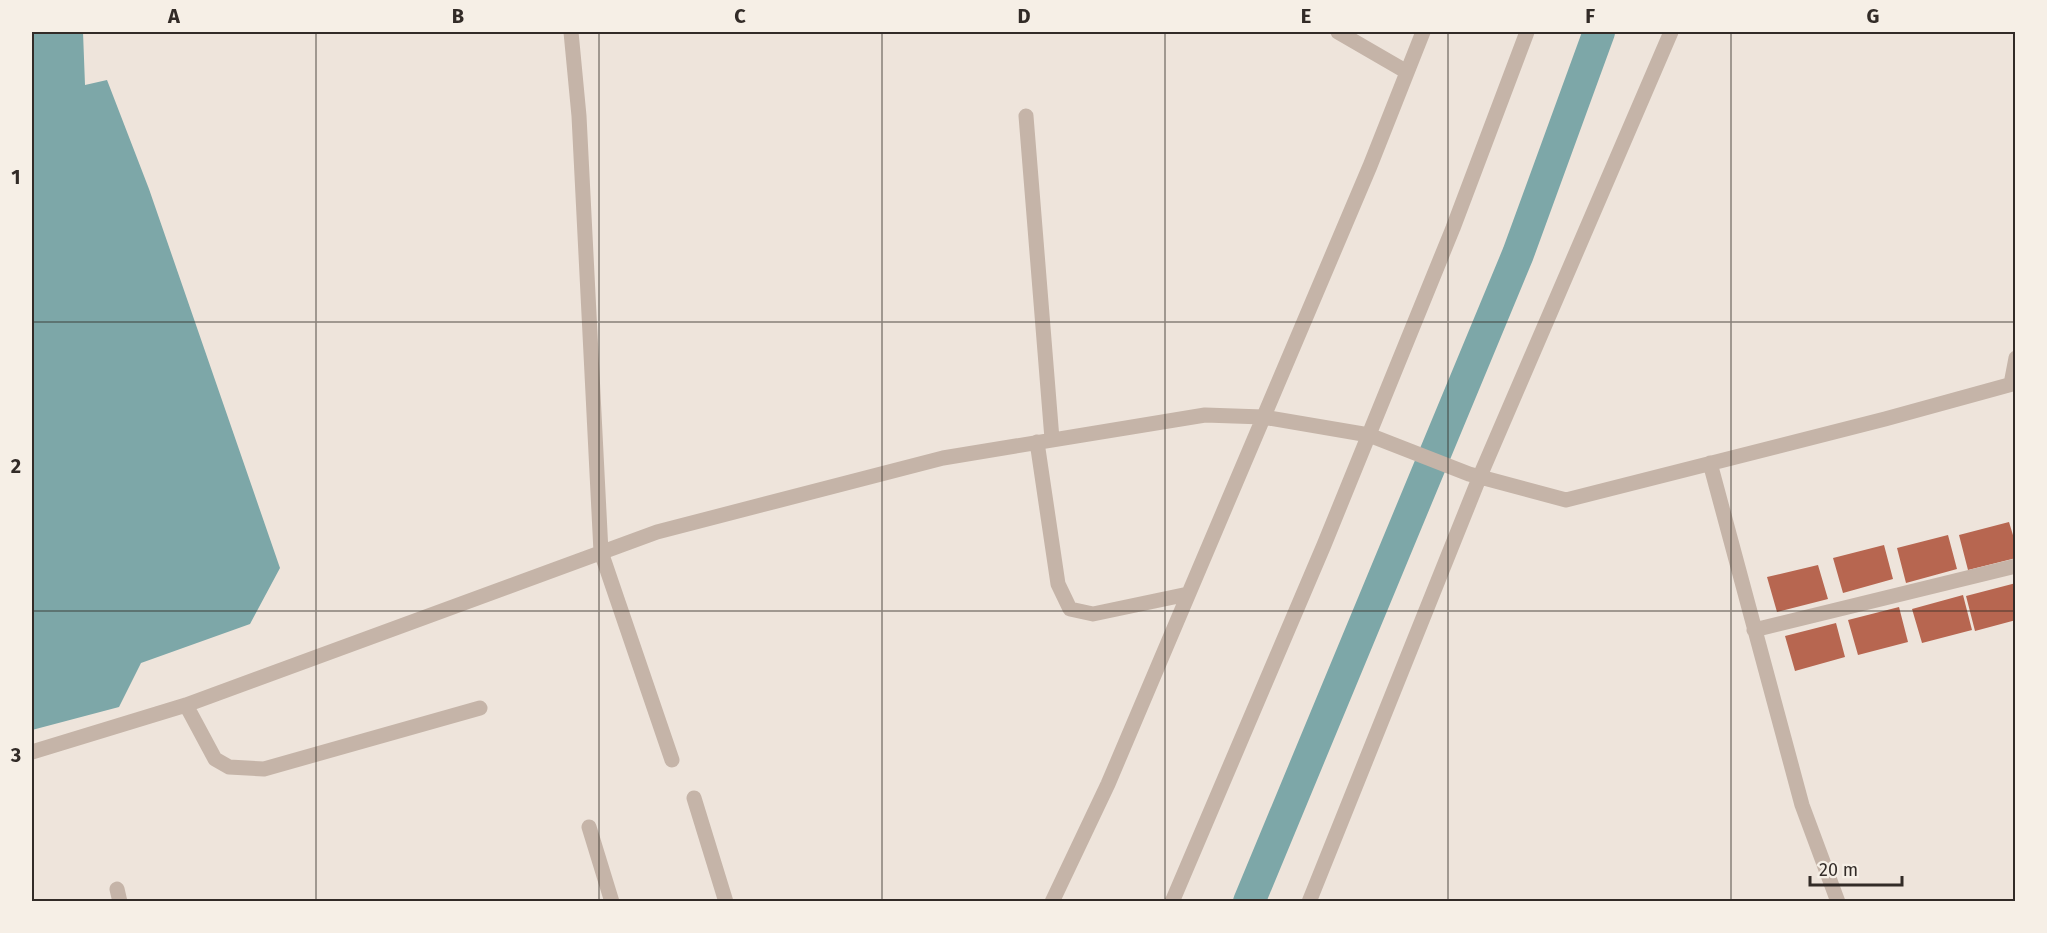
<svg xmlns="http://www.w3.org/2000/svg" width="2047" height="933" viewBox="0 0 2047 933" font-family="'Fira Sans',sans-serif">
  <rect width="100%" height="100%" fill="#eee4db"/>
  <path fill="#7da7a8" d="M32,32h51l2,53 22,-5 42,109 131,379 -30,56 -109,39 -22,44 -87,23z"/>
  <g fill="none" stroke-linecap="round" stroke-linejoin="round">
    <path stroke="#7da7a8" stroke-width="32" d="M1249,902l269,-648 81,-222"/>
  </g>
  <path fill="#b76650" d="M2009,522l7,23v13l-48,12 -9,-35z
    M1948,535l9,34 -51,14 -9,-35z
    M1884,545l9,34 -50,14 -10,-35z
    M1818,565l10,34 -51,13 -10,-35z
    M2016,583v37l-41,11 -9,-35z
    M1963,595l9,35 -50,13 -10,-34z
    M1899,607l9,35 -50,13 -10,-35z
    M1836,623l9,34 -50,14 -10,-35z"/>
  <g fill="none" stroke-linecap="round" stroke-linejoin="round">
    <path stroke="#c5b4a8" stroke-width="15" d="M571,32l8,84 22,436 71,208
      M1338,32l69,40
      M1026,116l26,323
      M2011,384l5,-26
      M1037,442l21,142 12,25 23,5 95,-20
      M1710,463l92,342 36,97
      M1754,630l262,-64
      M186,705l29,54 14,8 35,2 216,-61
      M32,752l154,-47 471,-173 286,-74 262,-43 58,2 106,18 100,39 97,26 319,-81 131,-36
      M694,798l32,104
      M589,827l23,75
      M117,889l3,13
      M1052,902l56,-118 262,-618 53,-134
      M1172,902l152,-357 129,-317 74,-196
      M1309,902l171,-426 191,-444"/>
  </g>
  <path fill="none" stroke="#322b27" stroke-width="1.5" stroke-opacity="0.55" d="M316,32v870M599,32v870M882,32v870M1165,32v870M1448,32v870M1731,32v870M32,322h1984M32,611h1984"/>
  <rect width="2047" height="933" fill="none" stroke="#f6efe6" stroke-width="66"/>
  <path d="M1810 876v9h92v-9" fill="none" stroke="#322b27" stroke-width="3"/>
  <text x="1819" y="876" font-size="18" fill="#322b27" stroke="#f6efe6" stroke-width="4.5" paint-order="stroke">20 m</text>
  <rect x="33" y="33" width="1981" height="867" fill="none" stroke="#322b27" stroke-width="2"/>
  <g font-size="20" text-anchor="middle" font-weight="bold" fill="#322b27">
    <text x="174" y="23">A</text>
    <text x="458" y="23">B</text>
    <text x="740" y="23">C</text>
    <text x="1024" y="23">D</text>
    <text x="1306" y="23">E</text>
    <text x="1590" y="23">F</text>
    <text x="1873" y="23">G</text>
    <text x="16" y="184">1</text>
    <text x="16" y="473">2</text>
    <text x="16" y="762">3</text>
  </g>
</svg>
